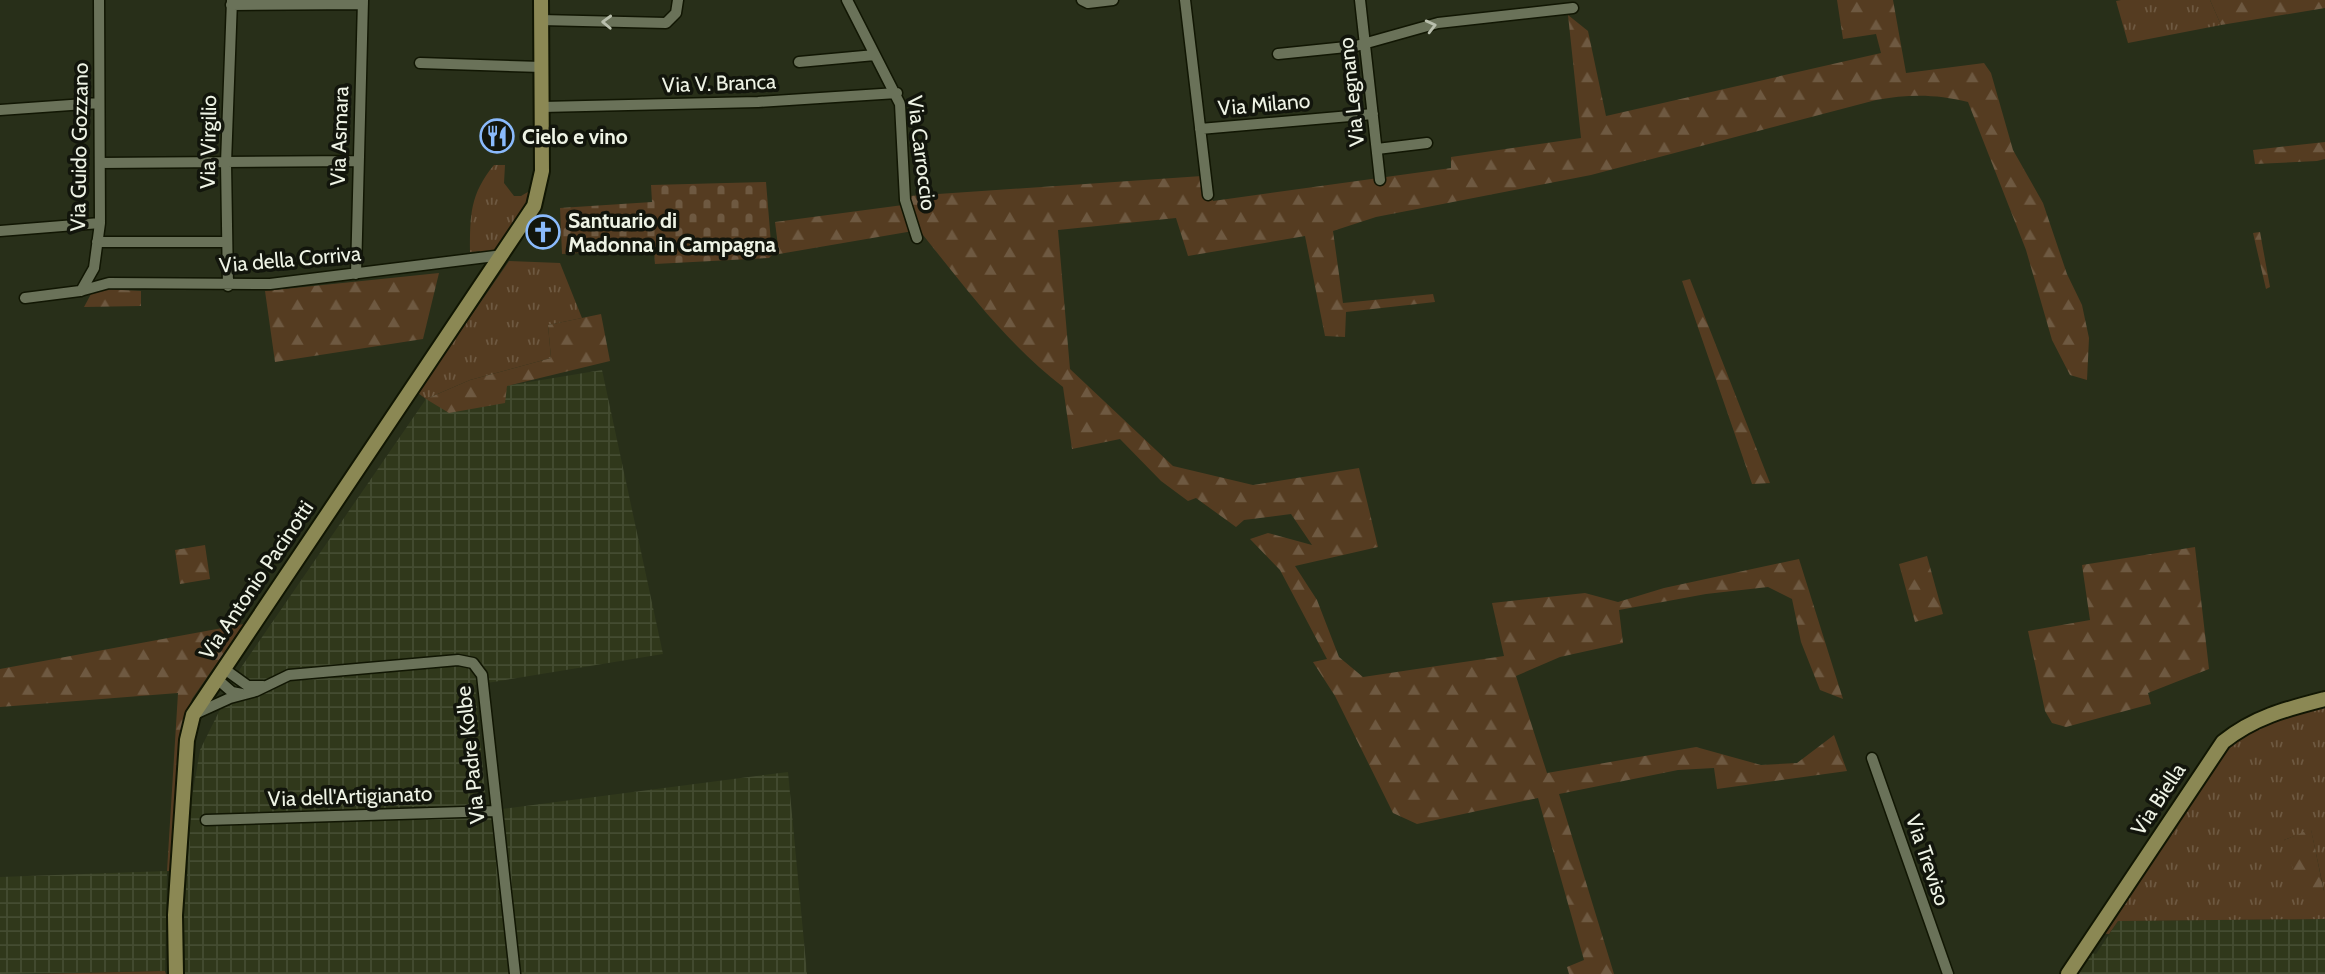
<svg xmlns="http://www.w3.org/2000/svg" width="2325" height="974" viewBox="0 0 2325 974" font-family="Cabin,sans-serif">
  <defs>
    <pattern id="industrial-grid" width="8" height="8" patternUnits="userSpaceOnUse" patternTransform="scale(1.75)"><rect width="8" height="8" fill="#30381b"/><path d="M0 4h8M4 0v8" fill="none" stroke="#444c31"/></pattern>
    <pattern id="grass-tufts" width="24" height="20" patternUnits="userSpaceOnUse" patternTransform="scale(1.75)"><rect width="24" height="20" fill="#553c21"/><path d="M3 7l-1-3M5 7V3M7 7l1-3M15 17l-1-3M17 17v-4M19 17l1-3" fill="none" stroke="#6e5941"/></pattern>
    <pattern id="forest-firs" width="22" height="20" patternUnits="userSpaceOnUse" patternTransform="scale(1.75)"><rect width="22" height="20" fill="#553c21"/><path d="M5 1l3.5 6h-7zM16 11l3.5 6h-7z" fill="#6e5941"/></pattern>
    <pattern id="cemetery-stones" width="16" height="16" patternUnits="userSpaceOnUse" patternTransform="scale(1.75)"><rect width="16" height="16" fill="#553c21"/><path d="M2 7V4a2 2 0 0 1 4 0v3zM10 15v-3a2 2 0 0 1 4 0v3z" fill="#6e5941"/></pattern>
  </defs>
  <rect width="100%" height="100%" fill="#282f19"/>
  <path fill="url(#industrial-grid)" d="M602,370l61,284 -188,31 12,126 301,-39 19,202h-622l-1,-57 8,-120 8,-47 40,-81 186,-270z
    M167,871l-2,100 -165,3v-97z
    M2325,919v55h-247l13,-21 5,1 22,-33z"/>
  <path fill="url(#grass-tufts)" fill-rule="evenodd" d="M2121,0h89l11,25 -93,18 -12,-42z
    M494,165h11l-1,18 10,13h7l12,-7 -4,18 -30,45 -19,3v-4l-10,1c0,-37 0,-58 24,-87z
    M509,261l51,2 22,55 -34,7 3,33 -81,22 -44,19 -8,-6z
    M2325,706v213l-207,2 -9,13 -13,-1 129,-187 46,-26zM2311,830l13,61 -40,-51z"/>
  <path fill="url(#forest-firs)" d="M1837,0h56l13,73 78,-10 7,10 22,77 30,53 24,71 15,31 7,33 -2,42 -17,-5 -18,-35 -26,-90 -58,-148c-32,-8 -59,-8 -92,-2l-285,75 -215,42 -43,14 10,72 90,-9 2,8 -89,10 -1,25 -20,-1 -20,-100 -117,20 -12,-38 -118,12 12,139 103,97 80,19 106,-17 19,79 -83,19 22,34 22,57 24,20 141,-21 -12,-53 93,-10 33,9 46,-14 135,-29 44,140 -23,-9 -19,-48 -9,-43 -24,-12 -62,7 -87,16 4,33 -63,14 -44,19 31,97 149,-26 65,18 36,-2 37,-28 13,36 -130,18 -3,-21 -36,2 -119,24 55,180h-45l-2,-7 17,-7 -46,-162 -121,26 -24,-11 -58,-117 -22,-34 14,-3 -47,-89 -30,-31 18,-6 44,12 -21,-31 -47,6 -8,7 -40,-29 -8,3 -27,-20 -41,-42 -48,10 -9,-62c-57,-44 -99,-101 -144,-157l-140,24 -4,-32 128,-17 6,-9 293,-20 1,8 10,17 238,-33v-11l130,-19 -13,-123 20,16 18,85 275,-63 -5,-19 -33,5z
    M2210,0h115v8l-104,17z
    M2325,142v17l-8,2 -62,3 -2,-14z
    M2260,232l10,55 -4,2 -13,-56z
    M439,273l-16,66 -148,23 -10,-71z
    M1690,279l80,204h1l-19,1 -70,-203z
    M103,289l38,2v15l-57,1 7,-13z
    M601,314l9,47 -103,25 -2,17 -56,10 -23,-14 44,-19 81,-22 -3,-33z
    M205,545l5,34 -30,5 -5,-34z
    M2195,547l14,122 -61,24 3,11 -85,23 -14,-4 -7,-12 -17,-80 62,-11 -8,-55z
    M1927,556l16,58 -28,8 -16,-58z
    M244,624l-52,75 -12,52 -4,120h-9l11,-178 -178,14v-38z
    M2311,829l13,63 -22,6 -18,-58z"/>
  <path fill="url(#cemetery-stones)" d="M766,182l6,73 -3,3 -114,6 -1,-15 -92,5 -2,-46 92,-6 -1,-17z"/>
  <path fill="#553c21" d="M165,971l1,3h-132z"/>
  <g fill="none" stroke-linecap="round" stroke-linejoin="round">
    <defs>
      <path id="street" d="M847,0l53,104 5,96 12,38
        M1082,0l6,3 25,-3
        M1185,0l23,195
        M1360,0l20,180
        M231,5l132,-1
        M541,20l125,3 10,-10 2,-13
        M1278,54l78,-8 82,-23 135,-15
        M799,62l76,-7
        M420,63l122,4
        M542,107l216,-5 139,-9
        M0,110l99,-7
        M1200,129l173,-15
        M1377,149l50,-6
        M100,163l257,-2
        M0,231l100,-8
        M97,242h128
        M356,274l7,-274
        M228,286l-2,-123 6,-163
        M81,291l13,-23 6,-45 -1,-223
        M25,298l55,-7 29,-8 161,1 233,-29
        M223,668l25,18h15
        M216,678l16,14 10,2
        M197,713l33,-15 26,-7 33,-16 169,-15 15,3 9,12 33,299
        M1872,758l76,216
        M206,820l290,-9"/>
      <path id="secondary" d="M176,974l-1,-59 12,-175 6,-25 341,-509 8,-35 -1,-171
        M2068,974l155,-232c31,-25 63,-33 102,-43"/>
    </defs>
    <use href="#street" stroke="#111603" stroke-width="13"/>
    <use href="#secondary" stroke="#111603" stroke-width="18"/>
    <use href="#street" stroke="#6a7259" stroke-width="10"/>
    <use href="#secondary" stroke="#8b8854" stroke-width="14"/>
  </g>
  <defs><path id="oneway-chevron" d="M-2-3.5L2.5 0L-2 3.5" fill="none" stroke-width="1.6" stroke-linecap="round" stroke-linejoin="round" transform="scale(1.75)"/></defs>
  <g stroke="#b9bfad">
    <use href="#oneway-chevron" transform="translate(607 22) rotate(-178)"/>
    <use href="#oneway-chevron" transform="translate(1431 26) rotate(-14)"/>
  </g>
  <defs>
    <symbol id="restaurant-ring" viewBox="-11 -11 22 22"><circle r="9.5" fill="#12150c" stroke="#8abafc" stroke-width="1.5"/><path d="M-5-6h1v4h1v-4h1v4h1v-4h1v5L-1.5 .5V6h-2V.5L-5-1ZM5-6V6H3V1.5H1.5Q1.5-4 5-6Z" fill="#8abafc"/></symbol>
    <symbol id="church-ring" viewBox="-11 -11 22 22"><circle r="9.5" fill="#12150c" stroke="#8abafc" stroke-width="1.5"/><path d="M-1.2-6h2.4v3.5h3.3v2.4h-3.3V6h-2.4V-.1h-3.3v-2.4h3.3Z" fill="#8abafc"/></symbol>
  </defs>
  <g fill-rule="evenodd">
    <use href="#restaurant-ring" x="478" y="117" width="38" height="38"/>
    <use href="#church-ring" x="524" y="213" width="38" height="38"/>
  </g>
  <g text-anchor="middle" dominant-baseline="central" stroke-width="7" stroke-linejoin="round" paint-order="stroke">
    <g font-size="21" fill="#eef3e5" stroke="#12150c">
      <text transform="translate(719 83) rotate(-2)">Via V. Branca</text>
      <text transform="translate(1351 92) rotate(-96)">Via Legnano</text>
      <text transform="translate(1264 104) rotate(-5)">Via Milano</text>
      <text transform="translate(339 136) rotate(-88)">Via Asmara</text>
      <text transform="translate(208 142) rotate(-89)">Via Virgilio</text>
      <text transform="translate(79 147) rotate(-89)">Via Guido Gozzano</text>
      <text transform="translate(922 153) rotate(83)">Via Carroccio</text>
      <text transform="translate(290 259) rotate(-5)">Via della Corriva</text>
      <text transform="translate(256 580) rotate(-56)">Via Antonio Pacinotti</text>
      <text transform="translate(470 755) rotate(-96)">Via Padre Kolbe</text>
      <text transform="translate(350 796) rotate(-2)">Via dell'Artigianato</text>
      <text transform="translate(2158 799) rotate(-57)">Via Biella</text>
      <text transform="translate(1928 860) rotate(71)">Via Treviso</text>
    </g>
    <g font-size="21" font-weight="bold" fill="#eef3e5" stroke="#12150c" text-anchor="start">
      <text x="522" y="136">Cielo e vino</text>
      <text x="568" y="220">Santuario di<tspan x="568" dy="24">Madonna in Campagna</tspan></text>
    </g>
  </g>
</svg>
